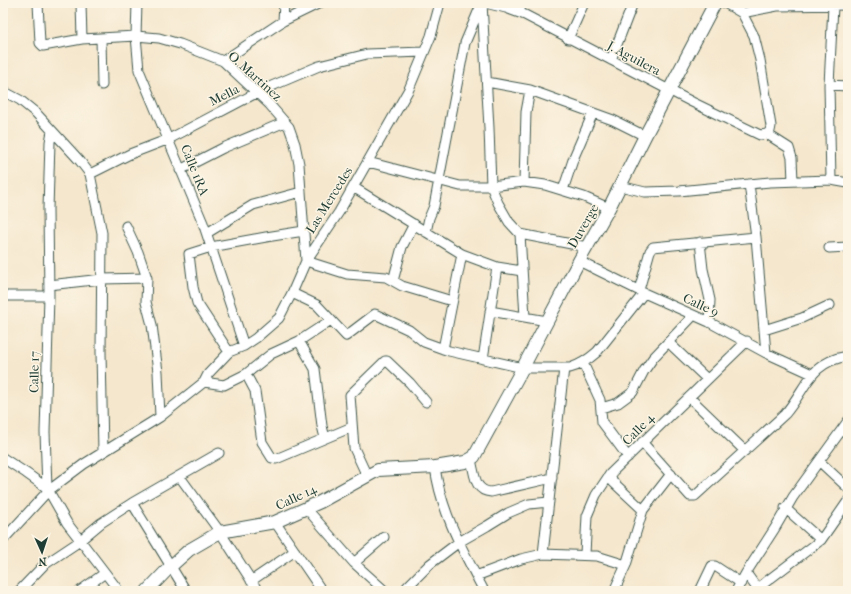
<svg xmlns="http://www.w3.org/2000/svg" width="851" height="594" viewBox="0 0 851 594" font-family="'IM FELL French Canon',serif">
  <rect width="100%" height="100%" fill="#fcf5e5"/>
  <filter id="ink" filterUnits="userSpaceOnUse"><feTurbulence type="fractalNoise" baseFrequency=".025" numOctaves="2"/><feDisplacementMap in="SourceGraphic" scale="8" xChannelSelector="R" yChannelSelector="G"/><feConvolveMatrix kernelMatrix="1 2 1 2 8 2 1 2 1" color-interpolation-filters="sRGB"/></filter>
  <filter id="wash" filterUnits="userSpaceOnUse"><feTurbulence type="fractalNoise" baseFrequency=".012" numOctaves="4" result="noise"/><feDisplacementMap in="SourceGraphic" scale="16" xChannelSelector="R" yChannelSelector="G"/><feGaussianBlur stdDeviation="0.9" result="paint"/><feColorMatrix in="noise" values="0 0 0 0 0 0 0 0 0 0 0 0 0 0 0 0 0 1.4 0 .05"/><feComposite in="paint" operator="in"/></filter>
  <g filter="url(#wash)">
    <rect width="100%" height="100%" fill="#f5e7cd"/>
  </g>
  <g filter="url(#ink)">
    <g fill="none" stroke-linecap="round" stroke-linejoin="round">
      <defs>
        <path id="street" d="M38,3l2,40 3,3 39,-7 54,-3 23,2 21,6 43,17 46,43 20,23 6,17 4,20 7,97 41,13 39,3 16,9 50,15
          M81,3l1,36
          M137,3l-1,33 3,34 64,153 41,123
          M482,3l7,125 2,58 7,17 11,19 11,12 67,13
          M485,3l21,5 19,7 167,87 68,33 7,-1 3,-3 1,-5 -11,-66 -6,-24 -12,-23 -17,-10
          M518,12l5,-9
          M742,13l35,-7 71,-1
          M283,21l1,-18
          M101,38l1,47
          M568,39l16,-36
          M611,60l22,-57
          M223,61l60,-40 37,-18
          M487,82l43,8 83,30 32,16
          M829,85l19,1
          M3,91l17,9 16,13 44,48 10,13 12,59 -1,119 2,100
          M52,131l-2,11 -2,67 1,87 -4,136 2,56 20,35 52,68
          M767,134l22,14 3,10 1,23
          M368,162l92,24h31l33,-4 21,3 39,12 25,11
          M180,170l43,-22 62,-26
          M90,174l40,-20 39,-15 91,-48 59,-25 48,-12 57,-2
          M831,180l-2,-95 4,-79
          M524,182l2,-70 4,-22
          M749,184l7,53 10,116
          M620,186l25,6 34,-1 91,-9 61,-2 17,3
          M353,187l109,67 35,13 25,4
          M563,190l11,-33 19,-44
          M126,226l12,26 9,26 -1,24 6,23 6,47 2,45
          M426,232l3,-14 5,-12 31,-163 16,-38
          M207,233l46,-28 48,-13
          M520,234l5,83
          M700,242l3,27 7,31 -1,22
          M829,248l19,-1
          M579,261l65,32 65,29 57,31 46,21
          M393,281l9,-34 12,-23
          M49,285l53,-6 45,-1
          M639,290l11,-39 3,-4 103,-10
          M292,293l25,12 29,31 29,-22 34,16 15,12 25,9 74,17h47c11,-3 19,-9 27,-16l47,-59
          M3,296h46
          M490,311l57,10
          M764,330l38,-12 28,-13
          M299,341l16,28 7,57 3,12
          M668,342l39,37
          M443,349l19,-95
          M229,352l-32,-49 -4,-16 -4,-33 22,-7 55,-10 38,-6
          M483,359l14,-92
          M583,363l17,37 2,22 26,35
          M246,374l9,17 7,51 10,16 4,1 76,-32
          M204,382l20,3 22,-11 25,-20 28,-13 32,-21
          M689,397l56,54
          M601,408l17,-5 15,-11 11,-21 9,-13 40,-42
          M642,442l48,54h5l90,-82c22,-26 24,-52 63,-58
          M3,458l23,15 21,15
          M471,460c4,14 3,31 20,32l61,-14
          M819,461l29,27
          M435,467c6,45 28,84 49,124
          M610,474l3,8 30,28
          M367,476l-13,-28 -4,-53 35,-34h2l23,22 16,19
          M180,477l40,55 38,59
          M132,503l54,88
          M306,508l48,55 31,28
          M785,508l36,32
          M275,522l47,69
          M3,540l45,-49 36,-27 76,-47 44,-35 4,-8 21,-22 15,-6 12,-8 23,-20 13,-25 14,-32 33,-49 70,-123 22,-53 9,-33
          M543,554l21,-186
          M585,554l2,-38 9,-21 14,-21 137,-133
          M354,563l30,-26
          M746,573l13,18
          M476,576l45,-17 22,-5 54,2 29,9
          M251,581l44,-30
          M758,588l63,-48 27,-39
          M19,591l25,-26 33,-22 24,-20 31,-20 87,-50
          M80,591l25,-18
          M405,591l2,-4 23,-23 29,-22 28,-16 21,-13 21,-9 20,-2
          M614,591l12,-26 17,-55 28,-36
          M700,591l12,-25h3l26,17
          M736,591l10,-18 29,-45 18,-31 55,-76"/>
        <path id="secondary" d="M147,591l23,-24 19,-17 31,-18 55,-10 45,-20 58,-32 57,-3 30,-5 9,-5 46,-84 59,-112 30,-53 36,-72 70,-133"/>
      </defs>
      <use href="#street" stroke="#3f564b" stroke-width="11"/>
      <use href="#secondary" stroke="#3f564b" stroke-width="14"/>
      <use href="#street" stroke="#fff" stroke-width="9"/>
      <use href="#secondary" stroke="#fff" stroke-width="12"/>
    </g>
  </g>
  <g text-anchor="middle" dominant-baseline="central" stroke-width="3" stroke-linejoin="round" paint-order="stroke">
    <g font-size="13" fill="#1f3d34" stroke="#fcf5e5">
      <text transform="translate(634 58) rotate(28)">J. Aguilera</text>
      <text transform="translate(255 76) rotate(42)">O. Martinez</text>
      <text transform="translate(224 95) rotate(-27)">Mella</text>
      <text transform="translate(195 170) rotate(68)">Calle 1RA</text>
      <text transform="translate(329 200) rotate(-58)">Las Mercedes</text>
      <text transform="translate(583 226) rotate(-60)">Duverge</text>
      <text transform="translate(701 305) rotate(25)">Calle 9</text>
      <text transform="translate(34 372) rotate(-89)">Calle 17</text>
      <text transform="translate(638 429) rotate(-45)">Calle 4</text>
      <text transform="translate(296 497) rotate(-25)">Calle 14</text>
    </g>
  </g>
  <rect width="851" height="594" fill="none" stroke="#fcf5e5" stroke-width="16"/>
  <g transform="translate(42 552) rotate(177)" stroke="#fcf5e5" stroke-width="3" paint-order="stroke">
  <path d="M0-3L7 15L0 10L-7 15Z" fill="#1f3d34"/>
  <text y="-6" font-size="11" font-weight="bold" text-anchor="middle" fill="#1f3d34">N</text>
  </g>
</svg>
